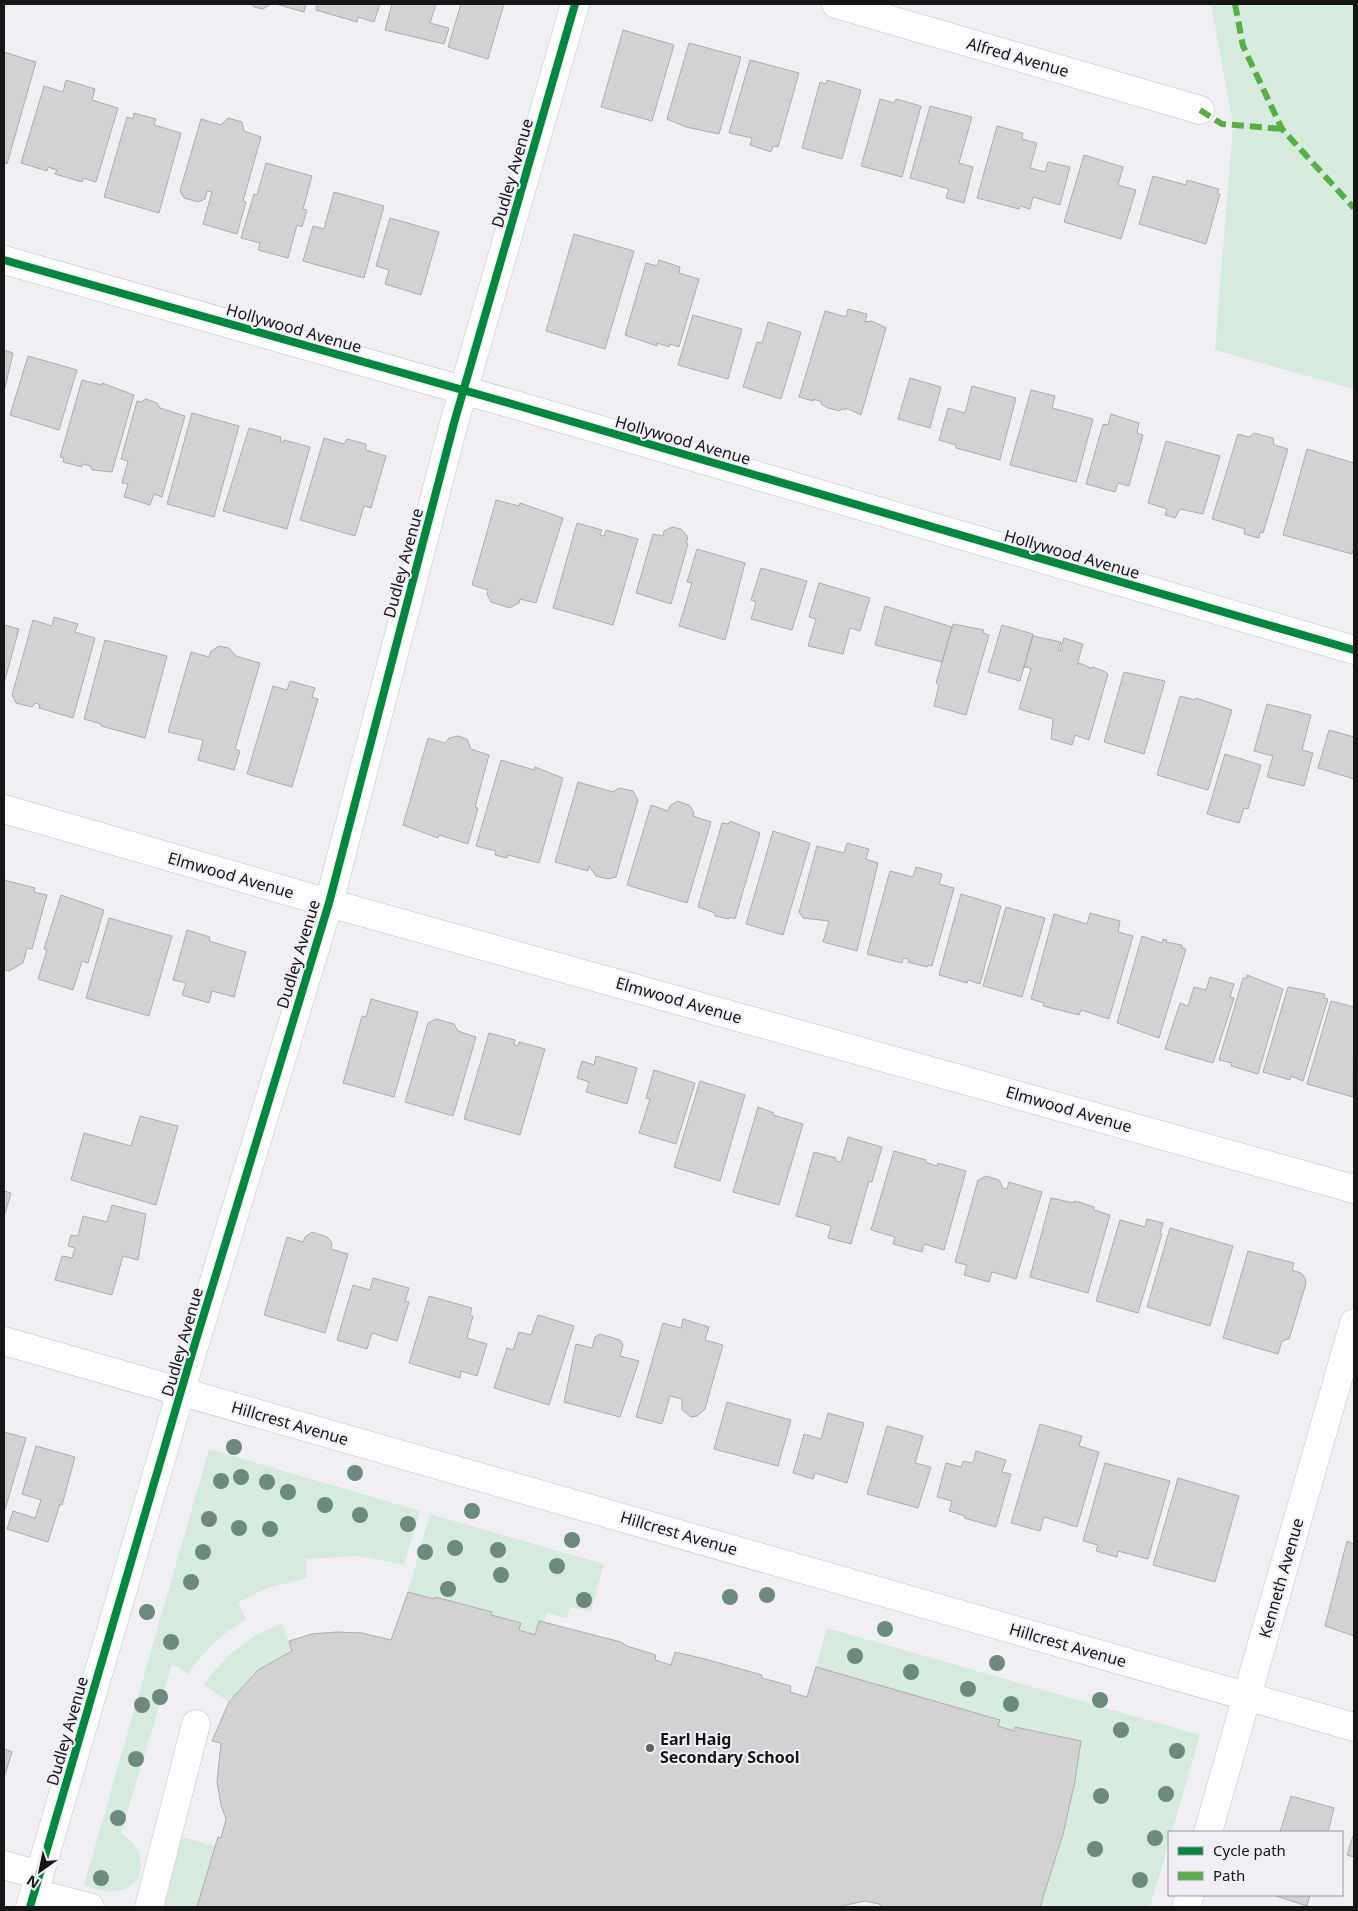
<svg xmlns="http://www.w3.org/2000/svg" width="1358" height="1911" viewBox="0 0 1358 1911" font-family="'Noto Sans',sans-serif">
  <rect width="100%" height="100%" fill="#f0f0f4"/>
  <path fill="#d6eade" d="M1211,4h143v385l-139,-39 18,-226z
    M209,1449l211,62 -16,54 -45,-9 -53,3 1,19 -39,10 -30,14 8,18c-24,12 -43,33 -58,54l-16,-10 -51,169c27,15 28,55 -6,58 -10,2 -21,-3 -31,-6z
    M430,1514l174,50 -13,47 -21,-4 -3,11 -20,-5 -4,9 -4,-1 -4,14 -16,-5 2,-7 -30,-8 1,-3 -57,-15 -1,2 -26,-7z
    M282,1624l10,27 -34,19 -29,32 -25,-17c18,-28 46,-51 78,-61z
    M827,1628l373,107 -28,97h-3v10l-19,65h-111c19,-58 33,-105 41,-166l-65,-14 -1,4 -16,-5 1,-6 -183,-53z
    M181,1837l34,9 -18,61h-34z"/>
  <path fill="#d3d2d3" stroke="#adadae" d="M252,4h19l-8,5 -9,-2z
    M276,4h30l-2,8z
    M317,4h63l-6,18 -16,-5 -1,5 -41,-12z
    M392,4h44l-6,19 19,5 -5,16 -59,-14z
    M461,4h43l-16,55 -40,-12z
    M623,30l51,15 -22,76 -51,-14z
    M689,43l52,14 -22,77 -33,-7 -19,-8z
    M4,52l32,10 -29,102 -3,-1z
    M750,60l49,13 -21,74 -5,-1 -2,6 -21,-7 2,-7 -23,-5z
    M66,80l29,9 -3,11 26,8 -22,74 -13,-4 -1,4 -27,-8 2,-4 -9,-3 -1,4 -26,-8 23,-77 19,6z
    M827,80l34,10 -19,69 -40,-11 18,-66 6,2z
    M880,99l14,4 2,-4 25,7 -19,71 -41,-11z
    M930,106l42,11 -13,46 14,4 -9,36 -18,-5 3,-9 -39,-11z
    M134,113l22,6 -2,6 27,8 -22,80 -55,-16 23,-80 6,2z
    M228,118l14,4 2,9 17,6 -18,64 3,1 -9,32 -34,-10 9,-32 -5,-1 -2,8 -7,3 -14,-4 -4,-7 21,-72 20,6z
    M997,126l26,7 -1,6 15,4 -7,25 15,4 3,-10 22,5 -10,38 -27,-8 -3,12 -10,-3 -1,3 -42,-11z
    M1084,155l39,12 -5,18 18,5 -15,49 -57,-17z
    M266,163l46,13 -9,33 4,1 -5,17 -5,-2 -9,33 -30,-8 2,-7 -19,-5 13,-44 3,1z
    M1153,176l33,9 1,-5 32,9 -2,4 3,1 -14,50 -67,-20z
    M334,192l50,14 -20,72 -61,-17 10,-35 11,3z
    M390,218l49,14 -18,63 -36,-11 4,-14 -13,-4z
    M574,234l60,17 -29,98 -59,-18z
    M659,260l21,7 -1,6 20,6 -20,68 -9,-3 -1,3 -12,-4v3l-32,-11 21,-72 11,3z
    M848,309l19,5 -2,8 7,-1 14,7 -25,87 -15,-7 -1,2 -4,-1 -1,2 -12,-3 -7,-4 1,-2 -9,-3v2l-14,-4 26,-86 21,6z
    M693,315l49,14 -14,50 -50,-14z
    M768,322l33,10 -20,67 -38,-12 14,-45 5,1z
    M4,350l9,3 -9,39z
    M28,356l49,14 -18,60 -49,-15z
    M910,378l31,9 -11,41 -32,-9z
    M82,380l20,5v-2l32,12 -22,77 -20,-2 -2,-4 -8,-2v3l-19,-5 1,-4 -4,-1z
    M972,386l44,12 -16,62 -44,-12v-3l-17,-5 9,-32 17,5z
    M1031,390l24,6 -3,12 41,11 -17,63 -66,-17z
    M146,399l11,4 3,5 25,8 -23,81 -8,-3 -4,11 -26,-8 4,-13 -6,-1 6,-22 -7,-2 16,-58 4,1z
    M192,413l47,13 -25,91 -47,-13z
    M1111,414l28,9 -2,10 6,2 -14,51 -11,-3 -3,9 -29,-8 17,-60 5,1z
    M249,428l32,9 -1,5h3l1,-2 26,7 -23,82 -64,-18z
    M1254,433l19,5 1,7 14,4 -25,84 -3,-1 -1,6 -15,-4 1,-5 -33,-10 26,-85 11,3z
    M324,438l20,6 3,-5 19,5v6l20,6 -15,52 -7,-2 -9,30 -55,-16z
    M1166,441l54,15 -17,58 -23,-5 -5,9 -10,-3 2,-6 -19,-6z
    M1307,449l47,14v83l-2,8 -69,-19z
    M496,500l23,6 1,-3 43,15 -27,85 -16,-4 -1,4 -9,5 -19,-6 -4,-8 1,-4 -16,-5z
    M577,523l25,7 -2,5 4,1 2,-6 32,9 -25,86 -60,-17z
    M672,527l9,2 7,8 -2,6 2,1 -17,60 -35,-11 17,-59 10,2 1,-5z
    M697,549l48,14 -20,77 -46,-14 13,-43 -5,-1z
    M761,568l46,13 -15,49 -41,-11 5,-17 -5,-2z
    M819,583l51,15 -10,33 -10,-3 -7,26 -35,-8 8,-27 -7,-2z
    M885,606l67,21 -10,35 -67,-17z
    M54,617l24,7 -3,8 20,6 -22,80 -34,-10 1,-3 -4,-2 -4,4 -16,-4 -4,-8 21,-75 19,6z
    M953,624l31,6 -1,3 6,2 -23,80 -32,-9 5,-21 -3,-2z
    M4,625l15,4 -15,54z
    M1002,625l31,9 -13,47 -32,-9z
    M1033,636l28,6 -3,8 2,1 4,-13 19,6 -6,21 2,-2 10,4v2l3,-2 12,4 4,3 -19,66 -14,-5 -3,10 -21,-6 2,-20 -34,-10 12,-41 -7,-1z
    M105,640l62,16 -22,82 -44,-12v-2l-17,-5z
    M219,646l10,2 7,8 24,7 -25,86 5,2 -6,19 -36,-10 5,-20 -35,-8 23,-80 18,5 2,-6z
    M1124,672l41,9 -21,73 -40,-12z
    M290,681l25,7 -3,9 6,2 -26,88 -45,-13 26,-88 14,4z
    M1180,696l15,4 1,-2 36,12 -24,80 -51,-15z
    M1267,704l44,11 -9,35 11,3 -9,33 -37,-9 6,-21 -19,-5z
    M1329,730l25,7v42l-36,-11z
    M458,736l9,3 4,10 18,6 -14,52 3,1 -10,36 -29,-9 -1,3 -35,-13 25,-87 17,5 4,-5z
    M1225,754l36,11 -13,44 -4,-1 -5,15 -32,-9z
    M501,760l33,10 1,-3 28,11 -24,85 -31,-8 -1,3 -12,-3 1,-4 -20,-5z
    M578,782l35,10 6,-4 14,3 5,9 -22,77 -8,2 -12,-3 -7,-10 -1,5 -33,-9z
    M677,801l12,4 5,7 -1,4 18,6 -24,81 -60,-18 24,-80 17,6 2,-5z
    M730,821l30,12 -25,86 -5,-2 -1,2 -14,-3v-3l-17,-6 24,-84 6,1z
    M773,831l37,12 -27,92 -37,-11z
    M847,843l22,6 -3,10 12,4 -21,88 -34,-9 6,-21 -26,-3 -4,-6 18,-66 27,7z
    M916,867l26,7 -3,10 15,4 -22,78 -4,-1 -1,2 -19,-5 1,-3 -6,-1 -1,5 -35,-9 23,-83 23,6z
    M4,880l31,8 -1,4 13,3 -15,54 -5,-1 -4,15 -14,8 -5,-2z
    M961,894l40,12 -21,78 -12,-4 -1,3 -28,-8z
    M61,895l43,15 -16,53 -6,-2 -9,29 -35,-11 9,-29 -3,-1z
    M1006,907l39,11 -23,79 -39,-11z
    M1090,913l30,8 -2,11 15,4 -24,83 -28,-9 -2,5 -36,-9 1,-3 -13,-4 23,-85 33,10z
    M109,918l63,18 -23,80 -63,-18z
    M187,930l23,7 -1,4 37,11 -12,45 -22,-6 -3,12 -27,-8 4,-12 -13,-3z
    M1142,936l20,7 1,-4 4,1 -1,2 16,3v3l4,1 -27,89 -42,-15z
    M1247,975l36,14 -25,85 -27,-8 1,-3 -13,-3 24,-82h4z
    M1210,977l24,7 -4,13 4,1 -21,65 -48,-14 15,-46 8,3 6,-19 12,3z
    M1288,987l37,7 -1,4 4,1 -25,82 -12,-5 -1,4 -27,-8z
    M371,999l47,13 -24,85 -51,-14 19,-67 4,1z
    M1331,1001l23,6 -1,90 -46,-13z
    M436,1019l18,5 4,7 18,6 -23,79 -48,-14 23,-79z
    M489,1033l26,7 -1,5 4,1 1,-4 26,7 -25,86 -56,-16z
    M596,1056l41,12 -10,36 -41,-12 3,-10 -12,-4 5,-17 12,4z
    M654,1070l41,13 -19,61 -37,-11 11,-34 -4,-1z
    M700,1081l45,14 -25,86 -46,-14z
    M758,1107l16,6 -1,2 30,9 -24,81 -46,-13z
    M140,1116l38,10 -22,79 -85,-25 13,-47 47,13z
    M848,1137l34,10 -10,35 -3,-1 -18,63 -23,-6 3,-12 -35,-10 18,-64 22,6v3l5,1z
    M894,1151l32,9 -1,2 12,4 1,-3 28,8 -22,79 -20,-6 -2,8 -29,-8 2,-7 -24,-7z
    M986,1176l13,4 4,8 4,1 2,-7 33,10 -26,87 -24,-7 -3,10 -25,-7 3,-10 -12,-3 23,-82z
    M4,1191l7,2 -7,24z
    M1051,1198l23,5v-2l5,1 15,5v3l16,5 -22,78 -58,-16z
    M112,1205l34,9 -8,46 -15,-4 -11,39 -57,-15 7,-24 10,2 3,-10 -7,-2 3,-11 7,1 5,-20 24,6z
    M1147,1219l16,4 -3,10 2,1 -24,79 -42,-12 24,-81 25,7z
    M1170,1228l63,18 -23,80 -63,-19z
    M312,1232l15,5 5,6 -1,6 17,5 -23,79 -61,-18 23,-78 16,5 2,-5z
    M1248,1251l46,12 -2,7 9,3 4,5 1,5 -14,47 -3,9 -7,2 -4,13 -55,-16z
    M373,1278l36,10 -4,13 4,1 -12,39 -25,-8 -5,16 -30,-9 16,-55 17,5z
    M429,1296l43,12 -2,7 3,1 -6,22 20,6 -10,32 -16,-5 -1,7 -51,-15z
    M538,1315l36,11 -25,79 -55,-17 13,-40 6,2 6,-18 12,3z
    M683,1319l26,8 -4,13 18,5 -18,64 -8,7 -6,1 -9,-7v-11l-12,-3 -8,28 -26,-7 27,-94 18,5z
    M600,1334l20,6 3,5 -3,11 19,5 -19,56 -56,-15 12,-58 16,4 3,-11z
    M727,1402l64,18 -13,46 -64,-17z
    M828,1413l36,10 -17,60 -32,-10 -2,6 -20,-6 11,-39 17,5z
    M1040,1424l42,12 -3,10 20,6 -22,75 -33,-10 -4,14 -29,-8z
    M887,1426l36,10 -8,27 16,4 -13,41 -51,-14z
    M4,1432l22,6 -22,75z
    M36,1446l39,11 -13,48 -2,-1 -12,38 -41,-13 6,-18 22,7 6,-18 -19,-6z
    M976,1451l30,9 -4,12 9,2 -15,53 -32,-9 1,-2 -16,-5 3,-10 -15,-4 9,-34 15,4 2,-6 10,2z
    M1105,1463l65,18 -22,78 -30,-8 -1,6 -21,-6 2,-6 -15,-4z
    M1178,1478l61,18 -24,86 -62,-17z
    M1347,1541l7,3v92l-29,-10z
    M408,1592l26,7 1,-2 57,15 -1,3 30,8 -2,7 16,5 4,-14 82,21 6,4 29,9 -1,5 16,5 4,-13 30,7 57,16v3l29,8 -1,6 17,5 9,-30 184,53 -2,6 16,5 1,-4 66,14 -6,40 -12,53 -23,73h-157l-4,-3 -14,-3 -28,6h-640l21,-70 3,1 5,-19 -5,-14 -4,-23 4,-39 -9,-2 17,-39 29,-32 34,-19 -3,-10 23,-7 25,-2 25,1 29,7z
    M4,1749l8,3 -8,26z
    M1291,1796l43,12 -6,24h-48z
    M1354,1833v24l-7,-2z
    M1273,1895h37l-3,11z"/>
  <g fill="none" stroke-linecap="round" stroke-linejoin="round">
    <defs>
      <path id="minor" d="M836,4l364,106
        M4,260l508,144 842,246
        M4,809l325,94 1025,286
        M4,1341l1350,386
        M1208,1832l146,-509
        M4,1865l35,10
        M34,1893l56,14
        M30,1907l163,-557 136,-447 125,-480 121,-419
        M149,1907l47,-183
        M1186,1907l4,-12"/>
    </defs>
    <use href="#minor" stroke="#c3c3c6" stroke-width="29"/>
    <use href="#minor" stroke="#fdfdfd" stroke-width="28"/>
    <path stroke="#55b145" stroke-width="6" stroke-dasharray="12 6" stroke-linecap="butt" d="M1235,4l8,42 39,83 72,79
      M1200,110l22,14 60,5"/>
    <defs>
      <path id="cycleway" d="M4,260l508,144 842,246
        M30,1907l163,-557 136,-447 125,-480 121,-419"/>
    </defs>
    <use href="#cycleway" stroke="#efeff5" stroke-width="11"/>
    <use href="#cycleway" stroke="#00873e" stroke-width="8"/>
  </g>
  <g fill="#6c8a7d">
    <circle cx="234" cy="1447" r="8"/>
    <circle cx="355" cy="1473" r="8"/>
    <circle cx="241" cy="1477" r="8"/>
    <circle cx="221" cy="1481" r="8"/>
    <circle cx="267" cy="1482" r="8"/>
    <circle cx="288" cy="1492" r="8"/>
    <circle cx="325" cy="1505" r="8"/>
    <circle cx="472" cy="1511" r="8"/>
    <circle cx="360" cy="1515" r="8"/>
    <circle cx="209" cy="1519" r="8"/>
    <circle cx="408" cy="1524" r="8"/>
    <circle cx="239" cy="1528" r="8"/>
    <circle cx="270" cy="1529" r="8"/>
    <circle cx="572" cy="1540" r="8"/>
    <circle cx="455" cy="1548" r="8"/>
    <circle cx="498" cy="1550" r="8"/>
    <circle cx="203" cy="1552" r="8"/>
    <circle cx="425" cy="1552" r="8"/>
    <circle cx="557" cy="1566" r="8"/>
    <circle cx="501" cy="1575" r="8"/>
    <circle cx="191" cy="1582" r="8"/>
    <circle cx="448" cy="1589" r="8"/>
    <circle cx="767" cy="1595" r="8"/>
    <circle cx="730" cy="1597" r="8"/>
    <circle cx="584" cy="1600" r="8"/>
    <circle cx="147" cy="1612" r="8"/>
    <circle cx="885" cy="1629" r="8"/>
    <circle cx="171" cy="1642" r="8"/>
    <circle cx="855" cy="1656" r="8"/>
    <circle cx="997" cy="1663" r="8"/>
    <circle cx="911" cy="1672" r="8"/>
    <circle cx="968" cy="1689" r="8"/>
    <circle cx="160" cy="1697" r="8"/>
    <circle cx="1100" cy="1700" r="8"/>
    <circle cx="1011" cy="1704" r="8"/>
    <circle cx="142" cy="1705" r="8"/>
    <circle cx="1121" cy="1730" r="8"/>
    <circle cx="1177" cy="1751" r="8"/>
    <circle cx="136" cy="1759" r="8"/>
    <circle cx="1166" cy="1794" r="8"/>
    <circle cx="1101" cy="1796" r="8"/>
    <circle cx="118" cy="1818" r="8"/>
    <circle cx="1155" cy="1838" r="8"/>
    <circle cx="1095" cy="1849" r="8"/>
    <circle cx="101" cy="1878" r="8"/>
    <circle cx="1140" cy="1880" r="8"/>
  </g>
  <circle fill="#626264" stroke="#efeff5" stroke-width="2" cx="650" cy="1748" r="5"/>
  <g text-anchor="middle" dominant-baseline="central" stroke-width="4" stroke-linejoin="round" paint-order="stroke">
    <g font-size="16" fill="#161617" stroke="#efeff5">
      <text transform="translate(1018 57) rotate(16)">Alfred Avenue</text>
      <text transform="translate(512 173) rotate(-74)">Dudley Avenue</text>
      <text transform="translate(294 328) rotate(16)">Hollywood Avenue</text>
      <text transform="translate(683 440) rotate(16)">Hollywood Avenue</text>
      <text transform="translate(1072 554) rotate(16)">Hollywood Avenue</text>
      <text transform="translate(403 563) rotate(-75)">Dudley Avenue</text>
      <text transform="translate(231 875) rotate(16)">Elmwood Avenue</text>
      <text transform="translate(298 954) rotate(-73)">Dudley Avenue</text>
      <text transform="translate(679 1000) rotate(16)">Elmwood Avenue</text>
      <text transform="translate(1069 1109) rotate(16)">Elmwood Avenue</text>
      <text transform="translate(182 1342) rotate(-74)">Dudley Avenue</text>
      <text transform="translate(290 1423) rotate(16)">Hillcrest Avenue</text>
      <text transform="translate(679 1533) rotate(16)">Hillcrest Avenue</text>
      <text transform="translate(1281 1578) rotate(-74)">Kenneth Avenue</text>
      <text transform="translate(1068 1645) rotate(16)">Hillcrest Avenue</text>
      <text transform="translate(67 1731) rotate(-74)">Dudley Avenue</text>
    </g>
    <g font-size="16" font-weight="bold" fill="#161617" stroke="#efeff5" text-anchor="start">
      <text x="660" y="1739">Earl Haig<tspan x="660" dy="18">Secondary School</tspan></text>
    </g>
  </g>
  <rect width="1358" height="1911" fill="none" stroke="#161617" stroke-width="10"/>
  <rect x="1168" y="1831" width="175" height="65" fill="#efeff5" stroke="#98989c"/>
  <rect x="1178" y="1847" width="25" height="8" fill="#00873e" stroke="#98989c"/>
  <text x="1213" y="1856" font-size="15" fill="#161617">Cycle path</text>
  <rect x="1178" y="1872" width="25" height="8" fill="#55b145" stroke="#98989c"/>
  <text x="1213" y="1881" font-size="15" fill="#161617">Path</text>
  <g transform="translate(40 1871) rotate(213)" stroke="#efeff5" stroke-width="4" paint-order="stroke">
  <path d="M0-4L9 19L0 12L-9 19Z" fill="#161617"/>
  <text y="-8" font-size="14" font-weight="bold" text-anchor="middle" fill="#161617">N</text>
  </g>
</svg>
